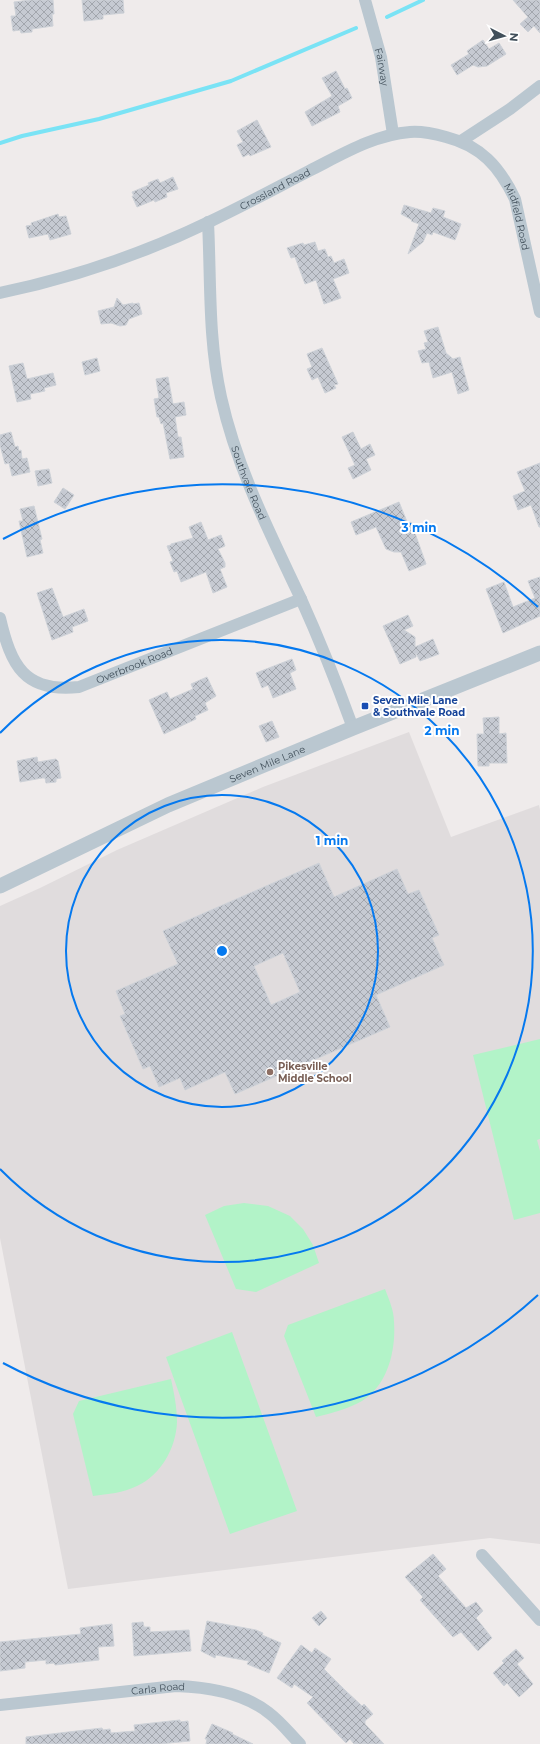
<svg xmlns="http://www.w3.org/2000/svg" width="540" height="1744" viewBox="0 0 540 1744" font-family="Montserrat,sans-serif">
  <defs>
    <pattern id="building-cross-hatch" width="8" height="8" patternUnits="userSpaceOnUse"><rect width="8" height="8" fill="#c6cad2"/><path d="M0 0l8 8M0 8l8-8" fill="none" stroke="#a2a6ad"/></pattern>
  </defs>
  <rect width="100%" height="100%" fill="#efebeb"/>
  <path fill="#e0dcdd" d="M409,732l42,105 88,-32 1,5v734l-50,-6 -422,51 -68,-351v-332l40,-18 77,-38 146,-63z"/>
  <path fill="#b2f3c8" d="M540,1039v100l-3,1 3,11v62l-26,7 -41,-165z
    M244,1203l24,3 22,10 13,13 10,16 6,18 -63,29 -20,-3 -31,-74 19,-9z
    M385,1289c4,11 9,21 9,33 2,28 -6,63 -32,79 -14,8 -30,12 -46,16l-32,-81 4,-11z
    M232,1332l65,179 -67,23 -64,-177z
    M171,1379c3,14 6,28 6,43 -1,26 -16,53 -40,64 -14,7 -29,8 -44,10l-20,-82 6,-13z"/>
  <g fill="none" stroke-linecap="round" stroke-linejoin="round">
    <path stroke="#7ae3f5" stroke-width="4" d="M387,17l36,-17
      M0,143l22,-7 77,-17 132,-38 125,-53"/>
  </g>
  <path fill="url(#building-cross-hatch)" stroke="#ced2d8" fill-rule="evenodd" d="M30,0h23l1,14h-2l1,12 -21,3v3l-11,1 -1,-3 -7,1 -2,-15h5l-2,-14z
    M82,0h41l1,13 -21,2v4l-19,2z
    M513,0h27v33l-6,-7 -6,6 -8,-8 8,-7z
    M483,40l6,9 10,-6 7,11 -19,12 -9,1 -5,-2 -16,10 -6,-10 18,-11 -2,-3z
    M336,71l9,18 2,-1 5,10 -14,8 2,6 -28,14 -7,-14 27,-16 -10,-18z
    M257,120l14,27 -21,9 -1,-2 -6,3 -6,-12 6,-3 -6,-11z
    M173,177l5,12 -12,4 1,4 -12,5 -1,-2 -17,7 -5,-11h2l-2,-4 17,-7 -1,-2 10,-4 2,4z
    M404,205l27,8 2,-5 12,3 -2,6 18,7 -6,16 -22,-8 -1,3 -5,-2 -4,9 -15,12 11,-30 -8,-3 1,-1 -11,-6z
    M58,214l1,3 7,-1 5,18 -21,6 -2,-6 -19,4 -3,-12 6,-1 -1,-2z
    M315,242l3,9 7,-2 3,8 3,-1 3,7 10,-4 5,14 -16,6 8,19 -17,6 -8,-24 -11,4 -10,-27 -4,1 -4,-10 16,-5 1,2z
    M117,298l6,7 10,-2v1l6,-1 3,11 -13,5 -3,6 -6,1 -9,-3 -10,1 -3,-13 16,-4z
    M438,327l8,26 7,6 7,-2 9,33 -11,4 -6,-22 -19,6 -4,-16 -7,1 -4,-12 8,-2 -2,-6 4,-1 -4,-11z
    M322,348l16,36 -4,1 2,3 -11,5 -7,-16 -6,3 -5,-11 5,-2 -5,-13z
    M97,358l3,13 -15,4 -3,-13z
    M23,363l4,16 26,-6 3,12 -12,3 1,3 -15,3 1,5 -14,3 -8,-36z
    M168,377l5,27 11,-2 2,13 -11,2 3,20h3l3,20 -14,2 -7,-36 -2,1 -2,-7h-2l-3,-18 5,-1 -3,-19z
    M11,432l4,15 3,-1 1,5 2,-1 1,9 5,-1 3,14 -18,4 -3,-13 -4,1 -5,-19v-10z
    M353,432l8,17 9,-5 5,11 -9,4 5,11 -18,9 -5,-11 7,-3 -13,-28z
    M540,463v64h-1l-8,-22 -13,5 -5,-14 12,-5 -8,-19z
    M49,469l3,14 -14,3 -3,-15z
    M63,488l11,7 -9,14 -11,-7z
    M399,502l9,22 3,-2 15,42 -17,7 -8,-19h-7l-8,-3 -10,-22 -20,8 -5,-13z
    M34,506l8,33 -2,1 3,13 -16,4 -8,-36h4l-3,-12z
    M201,522l7,18 13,-5 4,11 -7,3 7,14v4l-5,2 7,18 -14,6 -7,-21 -25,10 -4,-11 -3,1 -4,-10 3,-1 -6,-15 4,-1v-1l22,-6 -4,-11z
    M540,577v39l-37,17 -17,-44 18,-7 9,25 22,-9 -7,-17z
    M52,588l11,29 21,-8 4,12 -16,6 1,5 -21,8 -15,-47z
    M408,615l5,11 -9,4 11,7v10l18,-8 6,15 -19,7 -4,-8v4l-16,7 -17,-38z
    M292,659l4,11 -6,3 6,16 -23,9 -5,-13 -6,3 -6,-15z
    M207,677l9,19 -11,7 3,7 -13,6 1,3 -32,15 -15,-34 18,-8 3,7 23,-10 -2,-5z
    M499,717v17l7,-1 1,30h-18v3h-11l-1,-32h7l-1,-16z
    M272,721l7,16 -13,5 -7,-16z
    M37,757l1,5 18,-3 2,2 3,17 -5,1v3l-10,1 -1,-5h-3l-22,4 -3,-21z
    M319,863l15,34 63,-28 11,25 11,-4 20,45 -7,3 12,27 -68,30 14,32 -155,67 -10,-22 -40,18 -5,-12 -21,9 -9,-21 -7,3 -23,-53 5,-2 -9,-23 62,-27 -15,-33zM283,953l17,39 -29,13 -17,-39z
    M433,1554l13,15 -8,7 28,32 10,-6 7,9 -7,7 16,20 -14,13 -17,-19 -8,5 -33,-37 3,-3 -18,-20z
    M321,1611l6,7 -8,8 -7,-8z
    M207,1621l49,9 7,3 -1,2 19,8 -12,30 -22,-9 2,-3 -33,-6 -1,3 -14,-7z
    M143,1622l1,5h6v5l39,-2 2,21 -57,5 -2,-33z
    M112,1624l2,22 -16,1 1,13 -44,5 -1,-2 -8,1v-4l-21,2v6l-25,3v-29l81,-8 -1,-6z
    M301,1645l11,8 3,-5 16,11 -7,10 22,22 16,15 2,-2 9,10 -8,7v3l19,20h-30l-4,-5 -4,4 -39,-40 6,-6 -19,-13 -2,4 -15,-10z
    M516,1649l8,9 -7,6 16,20 -14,13 -12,-14 -3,3 -11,-13 11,-10 -2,-2z
    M180,1720v2l8,-1 2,20 -31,3h-133v-7l76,-9 1,2 7,-1 1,4 24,-2 -1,-6z
    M212,1724l21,9 -1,1 21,10h-47l1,-5h-2z"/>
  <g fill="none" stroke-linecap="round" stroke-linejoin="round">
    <g stroke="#bac7d0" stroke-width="12">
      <path id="s1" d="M365,0l16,57 12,77"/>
      <path d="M461,141l49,-32 30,-23"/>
      <path id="s2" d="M208,222c3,60 0,116 13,175 16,72 49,136 80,202 19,42 36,85 52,129"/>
      <path id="s3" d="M0,293c71,-15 143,-39 209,-71 34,-16 67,-34 100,-51 32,-16 64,-36 101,-39 11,-1 25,2 36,5 35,9 53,29 69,62l25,113"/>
      <path id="s4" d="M0,618c11,47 24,75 79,69l222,-88"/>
      <path d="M482,1555l58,65"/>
      <path id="s5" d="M0,1705l176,-19c31,1 68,7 93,27 12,9 21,21 31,31"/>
    </g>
    <path stroke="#bac7d0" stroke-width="15" id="s6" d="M0,886l168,-81 185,-77 187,-75"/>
  </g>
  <g fill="none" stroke="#0579ef" stroke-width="2">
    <circle cx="222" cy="951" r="156"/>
    <path d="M0 733A311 311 0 1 1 0 1169"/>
    <path d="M538 1295A467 467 0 0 1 3 1363M3 539A467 467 0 0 1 538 607"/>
  </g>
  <rect fill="#1a4fb4" stroke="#fff" stroke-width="1.5" x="361" y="702" width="8" height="8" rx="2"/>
  <circle fill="#8d6e63" stroke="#fff" stroke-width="1.5" cx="270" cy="1072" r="4"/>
  <g text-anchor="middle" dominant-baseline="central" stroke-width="4" stroke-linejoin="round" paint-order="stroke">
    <g font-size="10" fill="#42505b" stroke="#fff">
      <text stroke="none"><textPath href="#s1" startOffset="69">Fairway</textPath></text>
      <text stroke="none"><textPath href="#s3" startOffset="295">Crossland Road</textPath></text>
      <text stroke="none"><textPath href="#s3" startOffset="593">Midfield Road</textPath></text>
      <text stroke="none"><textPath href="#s2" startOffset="266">Southvale Road</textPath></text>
      <text stroke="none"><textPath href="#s4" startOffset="179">Overbrook Road</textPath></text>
      <text stroke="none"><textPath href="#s6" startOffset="294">Seven Mile Lane</textPath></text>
      <text stroke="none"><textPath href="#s5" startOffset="159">Carla Road</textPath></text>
    </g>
    <g font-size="10" font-weight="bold" fill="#164399" stroke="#fff" text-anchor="start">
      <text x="373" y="700">Seven Mile Lane<tspan x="373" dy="12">&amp; Southvale Road</tspan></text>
    </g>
    <g font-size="10" font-weight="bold" fill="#785e54" stroke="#fff" text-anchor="start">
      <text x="278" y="1066">Pikesville<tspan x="278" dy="12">Middle School</tspan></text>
    </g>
  </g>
  <circle cx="222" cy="951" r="6" fill="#0579ef" stroke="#fff" stroke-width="2"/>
  <g font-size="12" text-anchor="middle" font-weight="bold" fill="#0579ef" stroke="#fff" stroke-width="4" stroke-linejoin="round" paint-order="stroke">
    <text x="419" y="532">3 min</text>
    <text x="442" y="735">2 min</text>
    <text x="332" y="845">1 min</text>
  </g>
  <g transform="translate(504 36) rotate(96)" stroke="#ffffff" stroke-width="3" paint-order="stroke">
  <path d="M0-3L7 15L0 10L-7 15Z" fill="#42505b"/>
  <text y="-6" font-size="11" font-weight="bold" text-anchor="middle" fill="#42505b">N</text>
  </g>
</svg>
